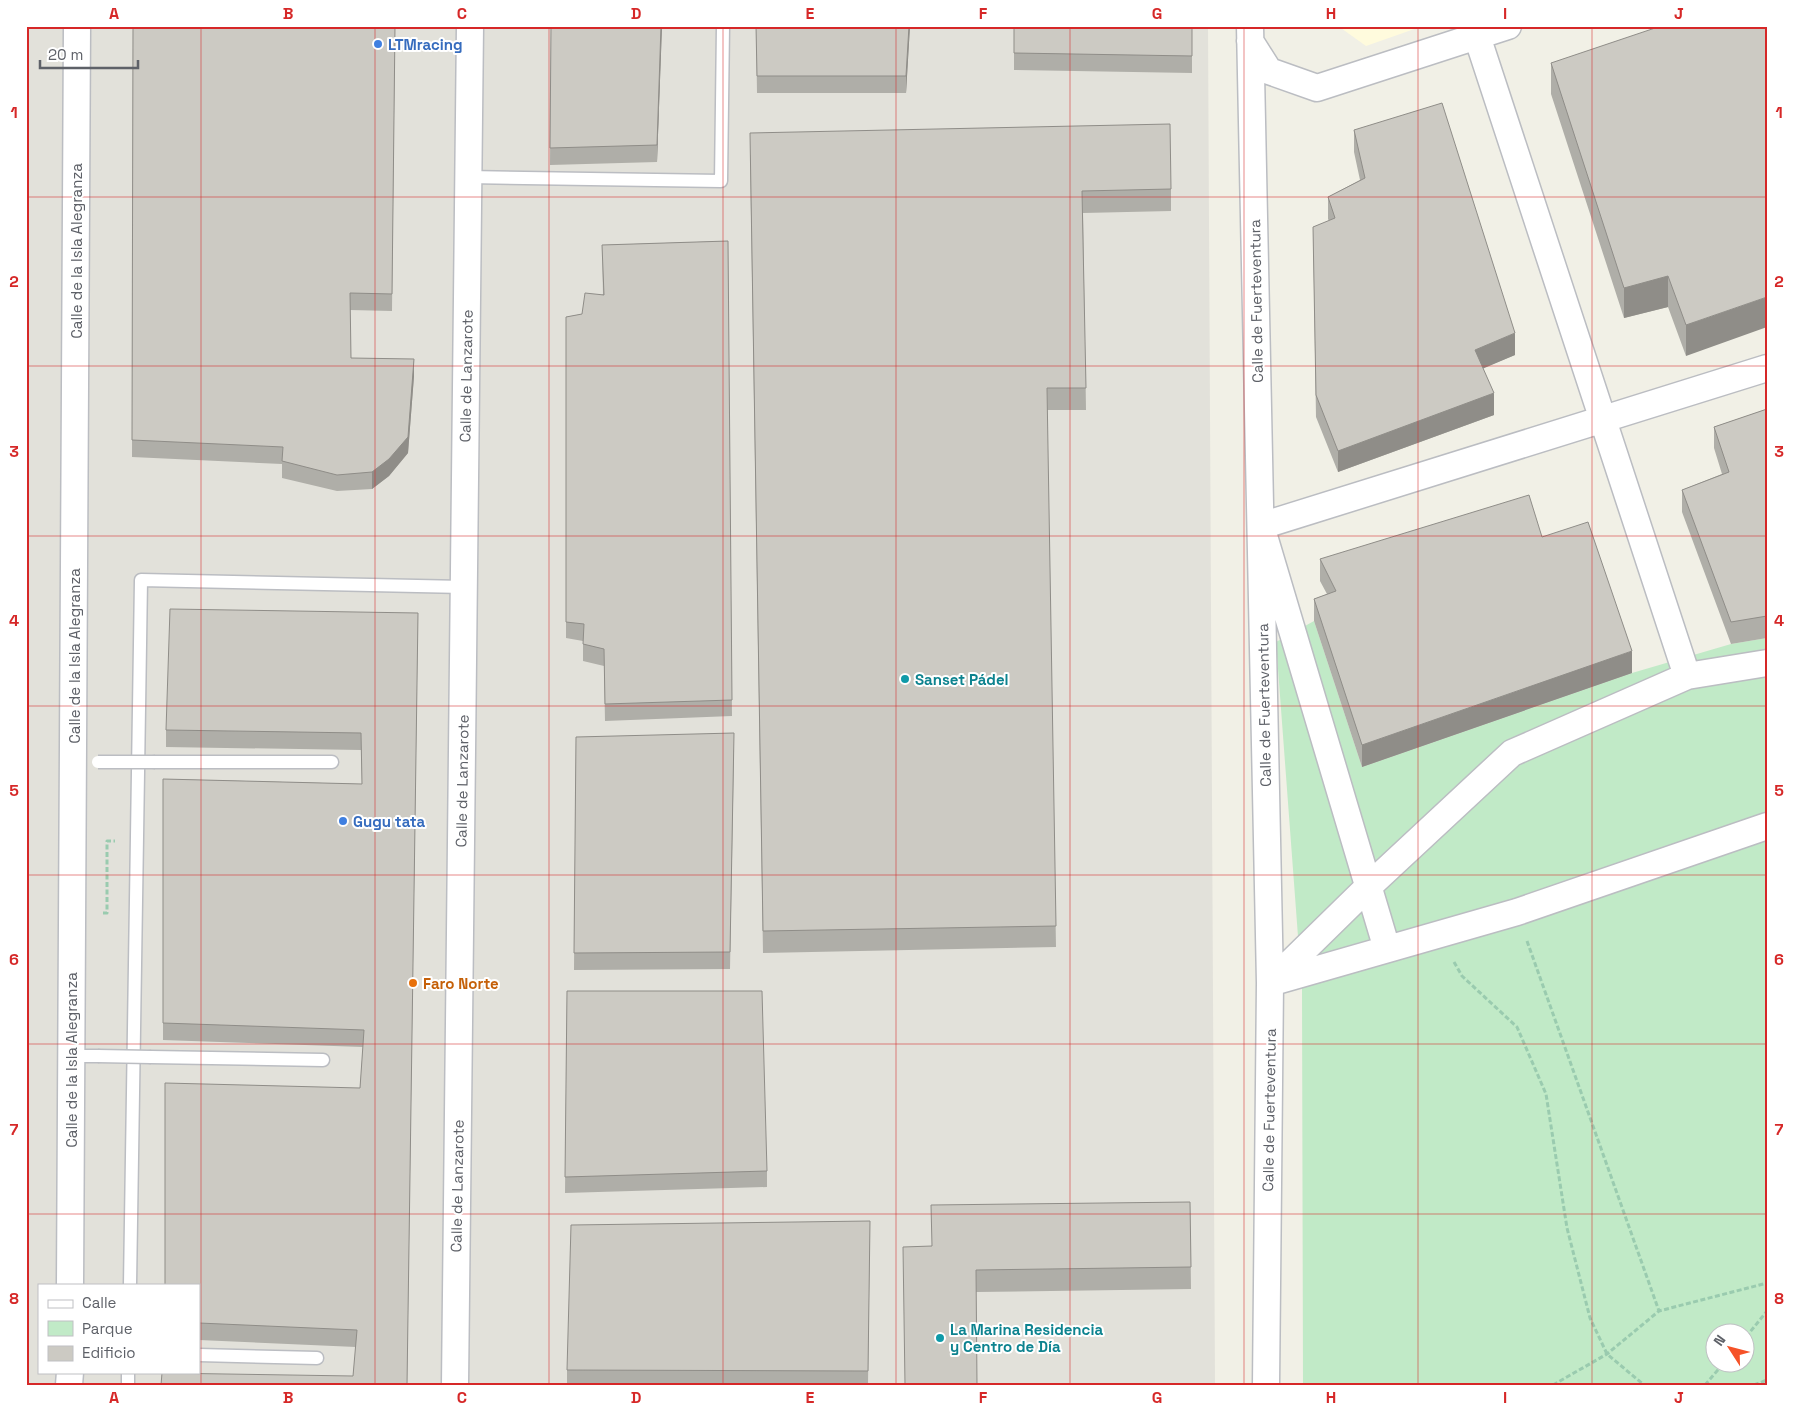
<svg xmlns="http://www.w3.org/2000/svg" width="1793" height="1411" viewBox="0 0 1793 1411" font-family="'Space Grotesk',sans-serif">
  <rect width="100%" height="100%" fill="#f1f0e6"/>
  <path fill="#fffbdd" d="M1338,26h85l-57,20z"/>
  <path fill="#e2e1da" fill-rule="evenodd" d="M26,26h1182l7,1359h-1189zM39,1285h160v87h-160z"/>
  <path fill="#c1eac7" fill-rule="evenodd" d="M1314,621l48,146 270,-94 99,-29 36,-6v747h-464l-1,-395 -26,-348zM1716,1334h30v30h-30z"/>
  <g fill="none" stroke-linecap="round" stroke-linejoin="round">
    <defs>
      <path id="lane" d="M468,177l253,4 2,-155
        M155,762h177
        M72,1056h26
        M151,1057l172,3
        M130,1285l11,-705 323,7
        M199,1355l118,3
        M128,1385v-13"/>
      <path id="street" d="M1250,26l20,957 -4,402
        M1477,36l210,640
        M1250,41l19,30 48,17 191,-62
        M1387,949l-126,-423 506,-158
        M1273,982l244,-70 250,-86
        M1270,983l98,-96 144,-134 175,-77 80,-13
        M70,1285l7,-1259
        M69,1385l1,-13
        M455,1385l15,-1359"/>
    </defs>
    <use href="#lane" stroke="#bbbdc2" stroke-width="15"/>
    <use href="#street" stroke="#bbbdc2" stroke-width="29"/>
    <path stroke="#9acbaf" stroke-width="3" stroke-dasharray="5 2.5" stroke-linecap="butt" d="M103,913h4v-72h8
      M1527,941l132,370
      M1454,962l8,14 55,51 29,67 21,134 23,90 17,36 37,31
      M1746,1337l21,-26
      M1553,1385l54,-31 52,-43 108,-28
      M1705,1385l18,-21
      M1754,1385l13,-5"/>
    <use href="#lane" stroke="#fff" stroke-width="12"/>
    <use href="#street" stroke="#fff" stroke-width="26"/>
    <defs>
      <path id="lane-bridge" d="M98,762h57
        M98,1056l53,1"/>
    </defs>
    <use href="#lane-bridge" stroke="#bbbdc2" stroke-width="15" stroke-linecap="butt"/>
    <use href="#lane-bridge" stroke="#fff" stroke-width="12"/>
  </g>
  <path fill="#afaea8" d="M133,26h262l-3,285 -42,-1 1,48 63,18 -6,77 -19,23 -17,13 -35,2 -55,-13v-14l-150,-7z
    M551,26h111l-5,136 -107,3z
    M756,26h154l-4,67h-149z
    M1014,26h178v47l-178,-3z
    M1767,26l-81,330 -18,-49 -44,11 -73,-224v-31z
    M1354,130l161,225 -32,13 11,47 -156,57 -22,-55 -3,-190 16,-6 -1,-2v-22l32,-17 -6,-28z
    M750,155l421,34v22l-88,2 3,197h-39l9,537 -293,6z
    M728,241l4,475 -127,5 -1,-55 -21,-5v-20l-17,-3v-321l16,-3 21,-20 -1,-49z
    M1767,409v229l-36,6 -49,-132v-22l40,-16 -8,-26v-21z
    M1542,537l90,136 -270,94 -48,-146v-22l13,-5 -7,-13v-22z
    M418,613l-11,772 -54,-9 3,-29 -157,-7v-55l161,-197 3,-41 -200,-7v-261l199,5 -1,-34 -195,-3v-17z
    M576,737l158,13 -4,219 -156,1z
    M567,991l200,180v16l-202,6z
    M1190,1202l1,87 -215,3 -45,-46z
    M870,1221l-2,164h-301v-15z"/>
  <path fill="#8f8d88" d="M661,26h1l-5,136v-17z
    M909,26h1l-4,67v-17z
    M1668,276v31l-44,11v-30z
    M1767,297v30l-81,29v-31z
    M1515,333v22l-40,17v-22z
    M414,359v17l-6,77 -19,23 -17,13v-17z
    M1494,393v22l-156,57v-21z
    M1632,651v22l-270,94v-22z"/>
  <path fill="#cccac3" stroke="#8f8d88" d="M133,26h262l-3,268 -42,-1 1,65 63,1 -6,78 -19,22 -17,13 -35,3 -55,-14 1,-14 -151,-7z
    M551,26h110l-4,119 -107,3z
    M756,26h153l-3,50h-149z
    M1014,26h178v30l-178,-3z
    M1661,26h106v271l-81,28 -18,-49 -44,12 -73,-225z
    M1442,103l73,230 -40,17 19,43 -156,58 -22,-56 -3,-168 22,-9 -7,-21 37,-19 -11,-48z
    M1170,124l1,65 -89,2 4,197h-39l9,538 -293,5 -13,-798z
    M728,241l4,459 -127,4 -1,-55 -21,-5 1,-20 -18,-2v-305l16,-3 3,-21 19,2 -2,-50z
    M1767,409v207l-36,6 -49,-132 47,-18 -15,-45z
    M1529,495l13,42 46,-15 44,129 -270,94 -48,-146 22,-8 -16,-32z
    M170,609l248,4 -11,772h-246l1,-12 191,3 4,-46 -158,-7v-38h-34v-202l195,5 4,-58 -201,-7v-244l199,5 -1,-51 -195,-3z
    M734,733l-4,219 -156,1 2,-216z
    M567,991h195l5,180 -202,6z
    M1190,1202l1,65 -215,3 1,115h-72l-2,-138 29,-1 -1,-41z
    M870,1221l-2,150 -301,-1 4,-145z"/>
  <path fill="none" stroke="#d62828" stroke-width="1" stroke-opacity="0.55" d="M201,26v1359M375,26v1359M549,26v1359M723,26v1359M896,26v1359M1070,26v1359M1244,26v1359M1418,26v1359M1592,26v1359M26,197h1741M26,366h1741M26,536h1741M26,706h1741M26,875h1741M26,1044h1741M26,1214h1741"/>
  <g fill="#3f7fe0" stroke="#fff" stroke-width="2">
    <circle cx="378" cy="44" r="5"/>
    <circle cx="343" cy="821" r="5"/>
  </g>
  <g fill="#0f9aa8" stroke="#fff" stroke-width="2">
    <circle cx="905" cy="679" r="5"/>
    <circle cx="940" cy="1338" r="5"/>
  </g>
  <circle fill="#e8710a" stroke="#fff" stroke-width="2" cx="413" cy="983" r="5"/>
  <g text-anchor="middle" dominant-baseline="central" stroke-width="4" stroke-linejoin="round" paint-order="stroke">
    <g font-size="15" font-weight="bold" fill="#366cbe" stroke="#fff" text-anchor="start">
      <text x="388" y="44">LTMracing</text>
      <text x="353" y="821">Gugu tata</text>
    </g>
    <g font-size="15" fill="#5e6168" stroke="#fff">
      <text transform="translate(76 251) rotate(-90)">Calle de la Isla Alegranza</text>
      <text transform="translate(1256 301) rotate(-91)">Calle de Fuerteventura</text>
      <text transform="translate(466 376) rotate(-89)">Calle de Lanzarote</text>
      <text transform="translate(74 656) rotate(-90)">Calle de la Isla Alegranza</text>
      <text transform="translate(1264 705) rotate(-91)">Calle de Fuerteventura</text>
      <text transform="translate(462 781) rotate(-89)">Calle de Lanzarote</text>
      <text transform="translate(71 1060) rotate(-90)">Calle de la Isla Alegranza</text>
      <text transform="translate(1269 1110) rotate(-89)">Calle de Fuerteventura</text>
      <text transform="translate(457 1186) rotate(-89)">Calle de Lanzarote</text>
    </g>
    <g font-size="15" font-weight="bold" fill="#0d838f" stroke="#fff" text-anchor="start">
      <text x="915" y="679">Sanset Pádel</text>
      <text x="950" y="1329">La Marina Residencia<tspan x="950" dy="17">y Centro de Día</tspan></text>
    </g>
    <g font-size="15" font-weight="bold" fill="#c56008" stroke="#fff" text-anchor="start">
      <text x="423" y="983">Faro Norte</text>
    </g>
  </g>
  <rect width="1793" height="1411" fill="none" stroke="#ffffff" stroke-width="55"/>
  <rect x="38" y="1284" width="162" height="90" fill="#ffffff" stroke="#bfc0c3"/>
  <rect x="48" y="1300" width="25" height="8" fill="#ffffff" stroke="#bfc0c3"/>
  <text x="82" y="1308" font-size="15" fill="#5e6168">Calle</text>
  <rect x="48" y="1321" width="25" height="15" fill="#c1eac7" stroke="#bfc0c3"/>
  <text x="82" y="1334" font-size="15" fill="#5e6168">Parque</text>
  <rect x="48" y="1346" width="25" height="15" fill="#cccac3" stroke="#bfc0c3"/>
  <text x="82" y="1358" font-size="15" fill="#5e6168">Edificio</text>
  <g transform="translate(1730 1348) rotate(306)"><circle r="24" fill="#ffffff" stroke="#bfc0c3"/>
  <path d="M0-4L9 19L0 12L-9 19Z" fill="#f55228"/>
  <text y="-8" font-size="14" font-weight="bold" text-anchor="middle" fill="#5e6168">N</text>
  </g>
  <path d="M40 60v8h98v-8" fill="none" stroke="#5e6168" stroke-width="2.5"/>
  <text x="48" y="60" font-size="15" fill="#5e6168" stroke="#ffffff" stroke-width="4" paint-order="stroke">20 m</text>
  <rect x="28" y="28" width="1738" height="1356" fill="none" stroke="#d62828" stroke-width="2"/>
  <g font-size="16" text-anchor="middle" font-weight="bold" fill="#d62828">
    <text x="114" y="19">A</text>
    <text x="288" y="19">B</text>
    <text x="462" y="19">C</text>
    <text x="636" y="19">D</text>
    <text x="810" y="19">E</text>
    <text x="983" y="19">F</text>
    <text x="1157" y="19">G</text>
    <text x="1331" y="19">H</text>
    <text x="1505" y="19">I</text>
    <text x="1679" y="19">J</text>
    <text x="14" y="118">1</text>
    <text x="1779" y="118">1</text>
    <text x="14" y="287">2</text>
    <text x="1779" y="287">2</text>
    <text x="14" y="457">3</text>
    <text x="1779" y="457">3</text>
    <text x="14" y="626">4</text>
    <text x="1779" y="626">4</text>
    <text x="14" y="796">5</text>
    <text x="1779" y="796">5</text>
    <text x="14" y="965">6</text>
    <text x="1779" y="965">6</text>
    <text x="14" y="1135">7</text>
    <text x="1779" y="1135">7</text>
    <text x="14" y="1304">8</text>
    <text x="1779" y="1304">8</text>
    <text x="114" y="1403">A</text>
    <text x="288" y="1403">B</text>
    <text x="462" y="1403">C</text>
    <text x="636" y="1403">D</text>
    <text x="810" y="1403">E</text>
    <text x="983" y="1403">F</text>
    <text x="1157" y="1403">G</text>
    <text x="1331" y="1403">H</text>
    <text x="1505" y="1403">I</text>
    <text x="1679" y="1403">J</text>
  </g>
</svg>
